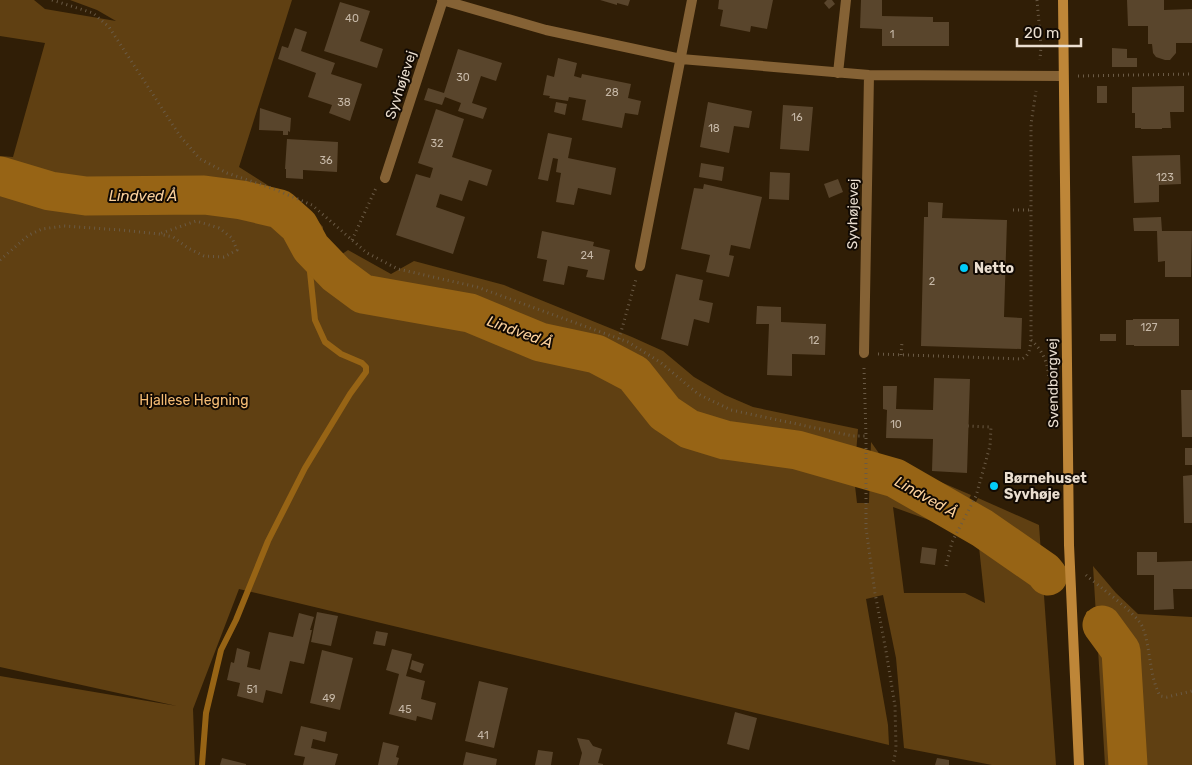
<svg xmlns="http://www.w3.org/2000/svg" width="1192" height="765" viewBox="0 0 1192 765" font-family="Rubik,sans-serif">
  <rect width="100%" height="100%" fill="#301e06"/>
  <path fill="#604012" d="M0,0h34l11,9 71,12 -19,-11 -27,-10h222l-53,167 71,45 13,15 -2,25 11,9 16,-11 43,24 23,-13 90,24 128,52 31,14 31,26 31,18 28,12 105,22 -4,48 3,26h12l2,-61 12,17 46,18 42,18 -17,34 -61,-22 11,86h61l20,10 -6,-56 -19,-14 18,-35 61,27 17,240h-64l-88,-17 -8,-90 -13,-63 -17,4 22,126 1,20 -650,-156 -46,120 2,56h-195v-89l177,30 -177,-39v-511l13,1 32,-114 -45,-7z
    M1093,566l23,27 22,21 54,3v148h-87z"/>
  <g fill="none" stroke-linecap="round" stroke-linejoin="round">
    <path stroke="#976415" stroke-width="6" d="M1089,614l13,11
      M202,765l4,-52 15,-63 15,-30 32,-79 37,-73 45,-74 16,-22v-5l-4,-4 -21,-9 -16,-12 -10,-22 -5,-48 1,-24"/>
    <path stroke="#976415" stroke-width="39" d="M0,176l50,15 36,5 118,-1 38,5 38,9 19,17 12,22 25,26 27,20 107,19 70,29 56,12 38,20 31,39 24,16 36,11 72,10 98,28 87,50 62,43 4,5
      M1102,625l19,26 7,114"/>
  </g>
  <path fill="#59452c" d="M600,0h30l-2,6 -11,-3v2z
    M719,0h54l-6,29 -16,-3 -1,6 -30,-6 3,-16 -5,-1z
    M827,0h5l3,4 -6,5 -5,-6z
    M861,0h21v16l51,1v5h16v24h-67v-17l-22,-1z
    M1127,0h37v10l28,-1v34h-16v10l-6,7h-5l-9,-3 -3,-4 -1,-9h-4v-18h-20z
    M340,2l30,9 -10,30 23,8 -6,19 -53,-17z
    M295,28l12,4 -6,19 34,12 -4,11 31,10 -12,37 -21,-8 3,-8 -24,-8 8,-24 -38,-14 4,-13 6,2z
    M1112,48l15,1v9h10v9h-25z
    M458,49l44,14 -6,18 -15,-5 -9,27 15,5 -4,11 -25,-8 3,-8 -16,-6 -3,8 -18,-5 4,-12 16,5z
    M558,58l19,5 -3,13 7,2 1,-4 49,10 -3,14 13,3 -3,14 -13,-2 -3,15 -40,-8 4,-20 -17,-3 -1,4 -19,-3 1,-2 -7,-1 4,-20 7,2z
    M1097,86h10v17h-10z
    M1184,86v26h-14l1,16h-9v1h-21v-1h-6v-15h-3v-26z
    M556,102l11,2 -2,11 -11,-3z
    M708,102l44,9 -3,17 -15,-2 -5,27 -29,-6z
    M783,105l30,2 -4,44 -29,-2z
    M260,108l31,10 -1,14 -2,-1v4h-5v-4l-24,-1z
    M436,109l28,10 -12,38 40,13 -5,16 -18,-6 -7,21 -22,-7 -4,13 29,10 -12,37 -57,-19 20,-61 14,4 3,-10 -15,-5z
    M548,133l24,5 -4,20 48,10 -5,27 -33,-7 -4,17 -18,-3 5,-29 -5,-1 2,-13 -5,-1 -5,23 -10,-2z
    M287,139l51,3 -1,30 -34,-2v9l-17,-1v-9h-1z
    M1180,155l1,29 -22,1v17l-25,1 -2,-47z
    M701,163l23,4 -2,14 -23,-4z
    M770,172l20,1 -1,27 -20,-1z
    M838,179l5,13 -14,6 -5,-14z
    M704,184l58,13 -12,52 -19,-4 -2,10 5,1 -5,21 -23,-5 4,-17 -29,-6 13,-61 9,1z
    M928,202l15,1 -1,15 65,2 -3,97 18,1 -1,31 -100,-3 3,-129h4z
    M1161,217l1,14h30l-1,46h-26v-16l-7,1 -1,-31h-23l-1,-13z
    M542,231l52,11 -1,4 17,4 -6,30 -18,-3 2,-7 -20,-4 -4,19 -21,-4 4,-21 -10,-2z
    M676,274l27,6 -4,20 14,3 -4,20 -15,-4 -6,27 -27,-7z
    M757,306l24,1v15l45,2 -1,31 -33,-1v22l-25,-1 2,-51h-13z
    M1133,319h46v27h-45v-1h-8v-25h7z
    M1100,334h16v7h-16z
    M934,378l36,1 -3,94 -35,-2 1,-32 -47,-1 1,-28 -4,-1v-23h14l-1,23 37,1z
    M1181,390h11v47h-10z
    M1185,448h7v17h-7z
    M1192,475v48h-8l-1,-47z
    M922,547l15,2 -2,16 -15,-2z
    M1137,552h20v10l35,-1v28h-19l1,20 -20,1v-35h-17z
    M317,612l21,4 -7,30 -20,-4z
    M299,613l15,4 -4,13h2l-8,34 -14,-3 -8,33 -16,-4 -3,13 -26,-7 3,-13 -13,-3 4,-18 3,1 3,-15 13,4 -3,15 13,3 9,-38 24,5z
    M376,631l12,2 -3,13 -12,-2z
    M392,649l20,5 -6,22 19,5 -4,18 15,4 -4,17 -15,-4 -1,5 -27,-7 10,-40 -13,-4z
    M322,650l31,8 -13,52 -30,-7z
    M412,660l12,4 -3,9 -11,-4z
    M479,681l29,7 -14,60 -29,-7z
    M735,712l22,6 -8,32 -22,-6z
    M301,726l26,6 -2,10 -12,-3 -2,9 27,6 -3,11h-32l2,-8 -11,-2z
    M577,738l12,2 4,6 9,3 -4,14 5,1v1h-24l3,-12z
    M383,742l16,4 -3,11 3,1 -2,7h-19z
    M538,750l15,2 -2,13h-16z
    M466,752l31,7 -1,6h-33z
    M222,758l24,6v1h-26z
    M937,758l12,2v5h-14z"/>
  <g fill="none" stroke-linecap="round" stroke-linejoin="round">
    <path stroke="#6a5a45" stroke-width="3" stroke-dasharray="1 4" stroke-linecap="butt" d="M52,0l41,13 16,14 71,109 20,23 27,14 47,16 38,16 55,48 31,16 79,18 151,55 32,20 38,32 33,16 122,26h13
      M1037,0l4,46 -1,14
      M1078,76l114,-2
      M1013,210h18
      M352,240l24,-52
      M0,260l29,-25 13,-6 22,-3 57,4 38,4 14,3 15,11 16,8 20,1 13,-7 -5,-12 -13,-10 -23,-7 -37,13
      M619,339l17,-60
      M1031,340c17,15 18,32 19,53
      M878,354l144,5c8,-4 8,-11 9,-20v-215l5,-33
      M901,355l1,-13
      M864,368l2,68v92l9,65 11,58 9,55 1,43 -3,16
      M946,566l6,-24 24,-46 14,-50 1,-19 -23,-1
      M1086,575c12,11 52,39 57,53 8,22 6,47 17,68l7,1 25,-6"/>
    <path stroke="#856235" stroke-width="10" d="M442,0l104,30 135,29 188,16 194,1
      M838,73l8,-73
      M385,178l58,-178
      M640,266l52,-266
      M864,353l5,-278"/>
    <path stroke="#be8638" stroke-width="10" d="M1063,0l6,545 10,220"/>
  </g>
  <g fill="#02cbf9" stroke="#120a03" stroke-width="2">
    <circle cx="964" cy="268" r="5"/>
    <circle cx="994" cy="486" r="5"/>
  </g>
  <g text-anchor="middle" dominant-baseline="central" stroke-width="4" stroke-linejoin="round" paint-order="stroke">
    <g font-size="11" fill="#c6b8a7">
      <text x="352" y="18">40</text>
      <text x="892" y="34">1</text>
      <text x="463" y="77">30</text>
      <text x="612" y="92">28</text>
      <text x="344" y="102">38</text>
      <text x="797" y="117">16</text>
      <text x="714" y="128">18</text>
      <text x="437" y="143">32</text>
      <text x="326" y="160">36</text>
      <text x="1165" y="177">123</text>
      <text x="587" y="255">24</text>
      <text x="932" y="281">2</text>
      <text x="1149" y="327">127</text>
      <text x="814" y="340">12</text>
      <text x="896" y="424">10</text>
      <text x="252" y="689">51</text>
      <text x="329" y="698">49</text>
      <text x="405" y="709">45</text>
      <text x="483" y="735">41</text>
    </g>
    <g font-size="14" fill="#eaded0" stroke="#120a03">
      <text transform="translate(401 85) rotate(-72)">Syvhøjevej</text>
      <text transform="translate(853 214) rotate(-89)">Syvhøjevej</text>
      <text transform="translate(1053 383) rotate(-91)">Svendborgvej</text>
    </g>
    <g font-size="14" font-weight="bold" fill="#eaded0" stroke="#120a03" text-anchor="start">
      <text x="974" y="268">Netto</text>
      <text x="1004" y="478">Børnehuset<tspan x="1004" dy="16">Syvhøje</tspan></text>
    </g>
    <g font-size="14" fill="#f5bc74" stroke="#120a03">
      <text x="194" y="400">Hjallese Hegning</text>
    </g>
    <g font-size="15" font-style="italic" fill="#fbd09b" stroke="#120a03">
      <text x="143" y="196">Lindved Å</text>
      <text transform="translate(520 332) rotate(20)">Lindved Å</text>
      <text transform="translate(926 497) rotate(29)">Lindved Å</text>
    </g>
  </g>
  <path d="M1017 38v8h64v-8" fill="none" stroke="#eaded0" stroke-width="2.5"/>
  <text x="1024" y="38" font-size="15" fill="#eaded0" stroke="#120a03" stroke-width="4" paint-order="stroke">20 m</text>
</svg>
